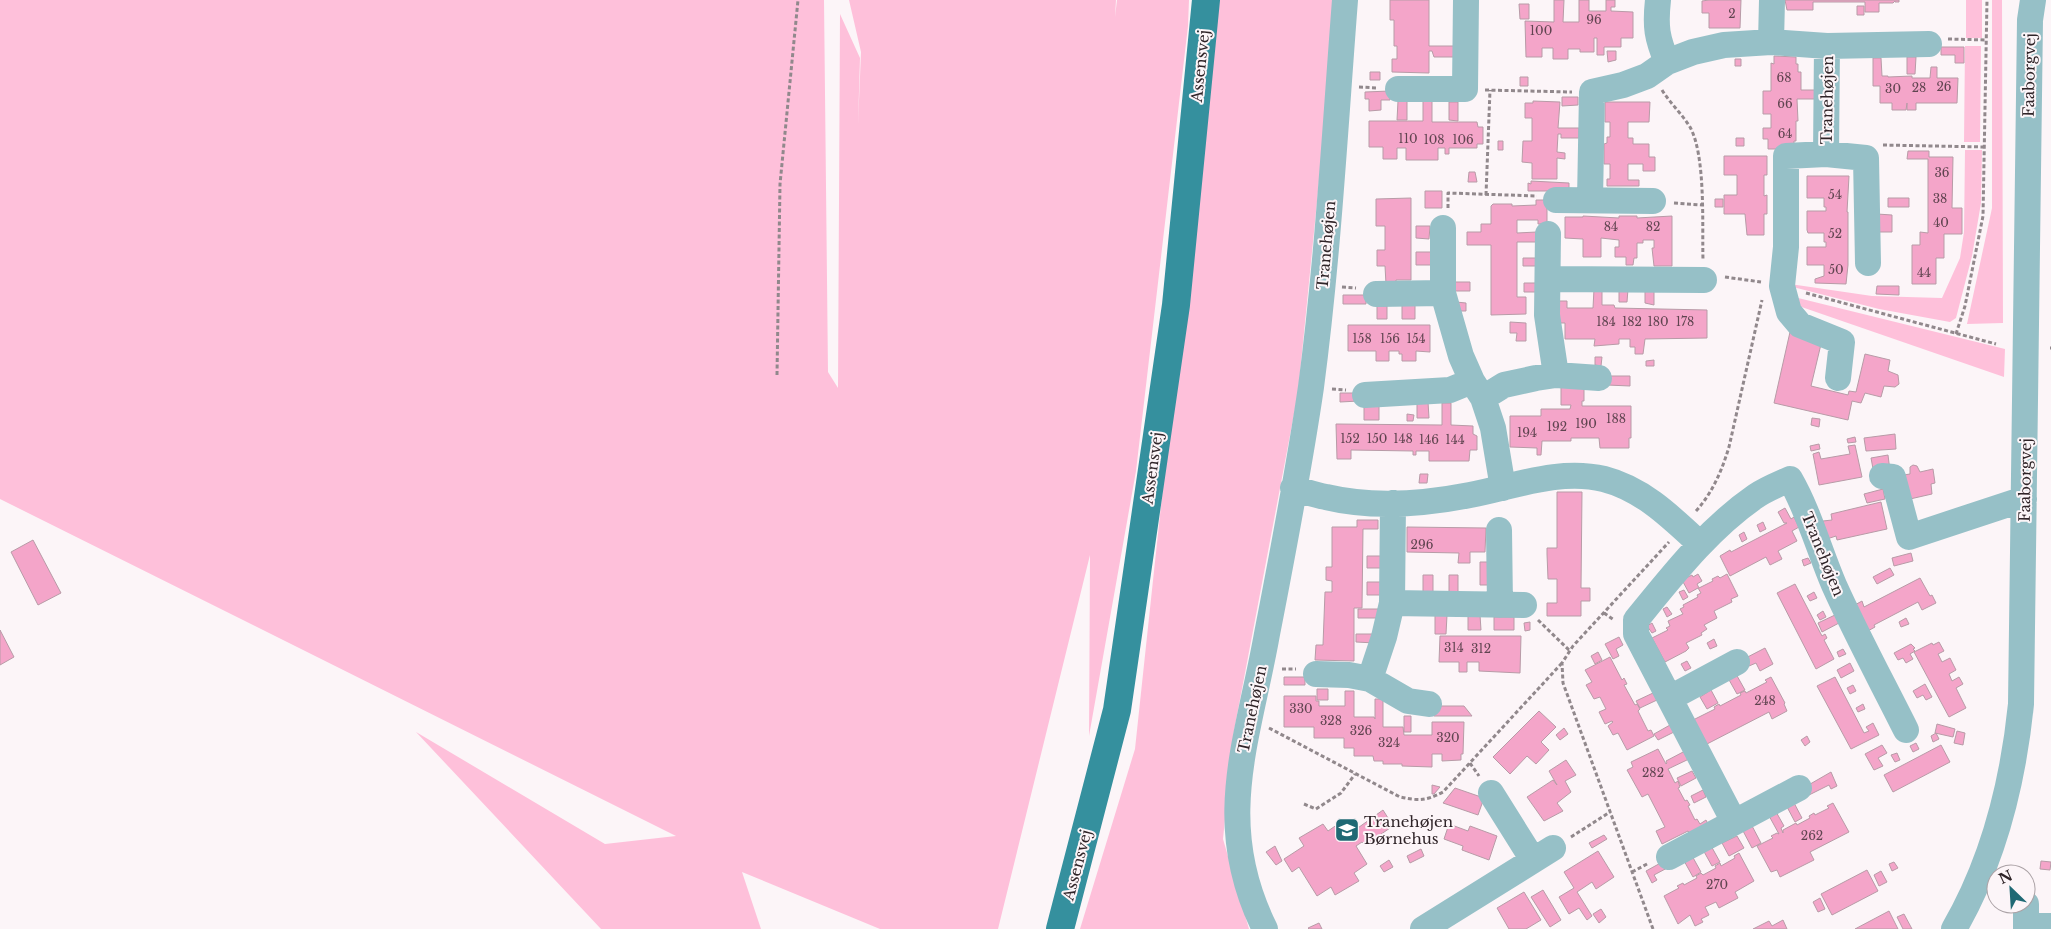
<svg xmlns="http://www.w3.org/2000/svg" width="2051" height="929" viewBox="0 0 2051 929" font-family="'Libre Baskerville',serif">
  <rect width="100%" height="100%" fill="#fcf5f8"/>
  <path fill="#fec0da" d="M0,0h824l4,372 10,16 2,-374 20,44 -2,67 3,-73 -12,-52h267l-1,17 2,-17h72l-1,26 -52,445 -47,265 1,-181 -92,374h-118l-138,-57 19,57h-160l-185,-197 189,112 71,-8 -676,-337z
    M1215,0h122l-39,393 -64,338 -11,108 26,90h-169l55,-180z
    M1966,0h16v38h-16z
    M1992,0h10l1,323 -36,1 25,-116z
    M1965,46h16l-1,96h-16z
    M1965,150h17l-1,53 -9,53 -16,62 -6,4 -71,-13 -90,-23 1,-2 82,12 70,2 18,-40 4,-26z
    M1790,296l215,53 -1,28 -214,-74z"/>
  <path fill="#f4a5c9" stroke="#b89ba7" d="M1390,0h39v46h27v11h-22l-2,-6h-3v22l-37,-1v-13h5v-13h-3v-26h-4z
    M1554,0h10l-1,22h16v-22h10v11h17v-11h9v7h-4v4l22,1v26h-12v9h-17v8h-7v-17h-3v14h-14v-3h-12v10h-15v-11h-11v9h-16l-1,-36 29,1z
    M1709,0h32l-1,28h-31v-15h-7v-12z
    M1785,0h114v2h-4v-1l-2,2h-14v9h-14v-10h-52v8h-26z
    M1519,4h10v15h-9z
    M1857,6h7v9h-7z
    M1941,47h23v16h-9v-8h-14z
    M1607,51h9v9l-8,2z
    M1774,56l22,1v7h2v8h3v18h16v9h-20l1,22h-2v20h-2v8h-26v-10h-5v-11h8v-14h-8v-23h8v-28l3,1z
    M1907,57h9l-1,17h-8z
    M1873,58h8l1,18h6v1l24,-1v2h18l1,-11h6v11h21l-1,25h-41v7h-9v-7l-1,7h-14v-7h-12v-17h-7z
    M1735,59h6v7h-6z
    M1370,72h10v8h-10z
    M1520,77h8v9h-8z
    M1390,91v9h-9v10l-12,1v-12h-4v-7z
    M1562,97h16v8l-16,1z
    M1398,101h9v19h-10z
    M1423,101h9v21h45l1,5h5v17h-6v4h-28v6h-4v-6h-7v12h-32v-12h-9v11h-14v-12h-14v-26h54z
    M1533,101l27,1 -2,26h21v10h-18v-4h-3l-1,18 8,1v6l-8,-1v21h-25v-16l-10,-1 1,-21h9v-23h-7v-15h8z
    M1449,102h9v19l-9,-1z
    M1605,102h45l-1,20h-21v16h5v6h16v13h6v14h-12v-7h-15v16h11v6h-32v-7h3v-15h-6v-20l3,-1v-6h3v-15h-5z
    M1736,138h8v8h-8z
    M1498,141h5v9h-5z
    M1908,151h21v6h24l-1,51h10v26h-18v24h-8v26h-24v-39h8v-13l8,1v-74h-21z
    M1724,156h43v19h-3v21l3,-1v19h-3v21h-17l-2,-21h-21v-19h13v-20h-13z
    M1469,172h6l2,10h-9z
    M1807,176h42l-2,36h1v53l-2,19 -31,-1v-4l9,-3v-11h-17v-18h19v-5h-2v-9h-16l-1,-3v-19h19v-4h-2v-9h-17z
    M1531,181l38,2v8h-41v-8l3,1z
    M1425,191h17v17h-17z
    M1411,198v82h-15v4h-10l-1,-18h-8v-16h8v-24h-9v-27z
    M1888,198h21v9h-21z
    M1715,199h8v8h-8z
    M1536,200h11v24h-9v-4h-21v13l20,-1v10h-20v55h9v17l-35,1v-70h-24v-13h14v-8h10v-18l2,-2h19v2l24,-1z
    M1877,214l15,1v17h-15z
    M1583,216l36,2v-2h18v2l35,-2v50h-18l-2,-18h2v-8h-11v3h-6v15h-3l-1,7h-7v-8h-11v-10h4v-7l-18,-2v19h-18v-18l-18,-1v-21h18z
    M1416,226h14l-1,13 -13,-1z
    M1416,252h18l1,13h-19z
    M1523,258h14v8h-14z
    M1455,282h15v9h-15z
    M1524,283h13v9h-13z
    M1877,286h22v9l-23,-1z
    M1594,289h8v16h12l1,3 92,2v28l-62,1 -2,15h-8v-7h-5v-8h-11v5l-25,2 1,-7h-30v-16h-8v-22h10v7h26z
    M1619,289h9l-1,13h-8z
    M1645,290h9v15l-9,-2z
    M1343,295h23v9h-23z
    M1456,302l10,1v8h-11z
    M1402,305h13v14h-13z
    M1377,306h10v13h-10z
    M1510,322l16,1v18h-10l1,-8h-7z
    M1348,325h82v27l-14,-1v10h-14v-7h-3v-3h-10v10h-13v-10h-28z
    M1790,332l32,8 -11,46 37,9 1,-4 7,1 9,-38 25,6 -2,11 10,4 1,9 -4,3 -11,-1 -3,11 -16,-4 -4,10 -9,-2 -4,19 -74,-17z
    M1595,357h7l-1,9 -6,-1z
    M1654,360v6h-8v-5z
    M1607,376h23v10l-23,-1z
    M1561,384l23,2v15h-2v5h49v32h-2v10h-29l-1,-10h-28v3h-29l-1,14h-4v-7l-27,-1v-31h31v-7h29l1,-4h-10z
    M1340,393h19v8l-19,1z
    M1417,402h11l1,16h-12z
    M1442,403h9v22l22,1v8l4,2v14h-7l-1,11h-40v-10h-13v4h-3v-4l-62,-1v9h-14l-1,-35 106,1z
    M1364,405h15v15h-15z
    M1407,414l7,1 -1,6h-6z
    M1812,418l8,1 -1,8 -8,-2z
    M1895,434l1,15 -30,2 -2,-13z
    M1855,437l1,5 -8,1 -1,-4z
    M1819,444l1,5 -9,2 -1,-5z
    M1855,445l7,32 -43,8 -6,-31 6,-2 2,7 29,-5 -2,-8z
    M1888,455l2,16 -16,3 -3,-16z
    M1913,465l4,1 3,6 13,-3 2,14 -4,1 1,10 -22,5 -12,-23 12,-2v-7z
    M1420,474h8l-1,9h-8z
    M1883,489l2,10 -18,4 -3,-9z
    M1557,492h25l-1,96h9v13h-9v15h-34v-13h10v-24h-9l-1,-25v-6h10z
    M1881,502l6,27 -50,11 -1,-4 -9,3 -4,-18 9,-1 -1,-6z
    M1785,508l6,11 3,-2 5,10 -7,4 5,10 -19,10 4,8 -12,6 -4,-8 -36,19 -10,-20 10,-6 1,2 56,-29h-3l-6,-11z
    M1357,520h21v9h-15l-1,79h-8v53l-39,-1 1,-15h7l2,-53h7v-11l-6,-1v-13h6v-40h25z
    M1763,522l3,7 -6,3 -3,-7z
    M1407,527l79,1 -1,24h-15v11h-12l1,-10 -52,-1z
    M1744,532l3,7 -5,3 -3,-7z
    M33,540l28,53 -23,12 -27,-53z
    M1911,553l2,8 -19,5 -2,-8z
    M1367,556h17v12h-17z
    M1808,558l3,5 -7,3 -2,-6z
    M1480,562h10v23h-10z
    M1890,568l4,7 -17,9 -4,-7z
    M1698,574l4,7 -5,3 2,4 14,-7 -1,-2 6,-3 2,2 7,-4 11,22 -7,3 1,3 -18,9 3,7 -13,7 3,4 -6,4 1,2 -16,8 3,5 -3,3 -21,11 -13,-24 16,-8 -2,-2 4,-2 -2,-5 15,-7 -3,-5 4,-2 -1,-2 15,-8 -1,-2 4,-2 -3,-5 -9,5 -7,-13 10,-5 1,2z
    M1423,575h10v21h-10z
    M1449,575h9v21h-9z
    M1920,578l10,18 2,-1 4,8 -14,7 -4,-8 -44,23 1,2 -9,5 -13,-26 9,-5 2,6z
    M1367,582h15l-1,13h-14z
    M1795,584l27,52 3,-2 2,4 -3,2 10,19 -18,10 -39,-76z
    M1684,590l4,7 -5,3 -4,-8z
    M1814,592l3,6 -7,3 -3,-5z
    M1667,607l5,7 -5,3 -4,-8z
    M1358,609h20v9h-20z
    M1823,611l3,6 -6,3 -3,-5z
    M1435,615h12l-1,19h-11z
    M1468,615h12l1,15h-13z
    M1835,615l4,8 -17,9 -4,-9z
    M1494,617h20v13h-20z
    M1906,618l3,6 -8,3 -2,-5z
    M1530,622v8l-5,1 -1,-8z
    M1652,623l4,8 -4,2 -5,-7z
    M0,630l14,27 -14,8z
    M1356,634h19v9l-19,-1z
    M1440,636h81l-1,37 -41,-2v-9h-12v10h-8v-10h-20z
    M1619,637l4,8 -7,4 3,7 -6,3 -8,-15z
    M1714,639l3,7 -7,3 -3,-6z
    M1939,642l5,9 -6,3 4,8 8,-4 6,12 -7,4 3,7 7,-4 4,7 -7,4 10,20 -17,9 -35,-65 18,-9 1,2z
    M1911,644l4,4 -2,1 2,2 -5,3 3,5 -7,4 -3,-5 -5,2 -4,-7z
    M1765,648l8,16 -13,7 -4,-8 -14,6 -4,-7z
    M1843,649l3,5 -7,3 -2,-5z
    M1598,652l4,8 -7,4 -4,-8z
    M1610,657l12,23 2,-2 3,6 -3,1 11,20 2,-1 3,5 -2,2 10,20 3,-1 3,6 -27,14 -9,-17 -5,2 -5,-9 5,-4 -1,-1 -7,3 -6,-12 7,-3 -6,-12 -6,2 -8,-14 6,-3 -7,-12z
    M1687,661l4,7 -6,3 -4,-7z
    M1850,663l4,8 -13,7 -4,-8z
    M1736,674l9,16 -8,4 -9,-16z
    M1284,677h21v8h-21z
    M1771,677l14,26 -1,1 3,7 -15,8 -3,-7 -64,33 -12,-25 22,-11 -1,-2 5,-3 1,2 21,-11 -1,-2 5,-2 1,2 21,-11 -2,-2z
    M1835,677l29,56 5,-2 -3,-4 7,-4 6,12 -28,14 -34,-63z
    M1925,684l7,13 -6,3 -3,-5 -6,3 -4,-7z
    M1853,685l3,6 -6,3 -3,-6z
    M1317,689h11v11h-11z
    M1711,690l7,13 -11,6 -7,-12z
    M1345,691h9v26h20l1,2v-20h8v28h20l1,8h28v-13h32l-1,32h-2v6l-19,1v-7h-10v13l-30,-1v-2h-19v-3h-9l-1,-5h-19v-8h-10v-10h-30v-11h-30v-31h32v5h3v5h26z
    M1653,693l4,7 -17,8 -4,-7z
    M1863,704l2,5 -7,3 -2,-4z
    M1434,706h30l8,10h-38z
    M1539,711l17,16 -15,15 8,8 -13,14 -9,-8 -17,18 -17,-17z
    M1404,716h7v16h-7z
    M1937,724l18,5 -2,8 -18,-4z
    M1670,725l4,7 -16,8 -4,-6z
    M1564,728l4,6 -8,6 -4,-5z
    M1957,731l8,2 -2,12 -9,-2z
    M1936,733l3,6 -6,3 -2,-6z
    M1807,736l3,6 -5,4 -4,-6z
    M1916,743l3,6 -6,3 -3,-6z
    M1882,745l5,8 -9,5 5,8 -9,4 -9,-16z
    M1941,745l9,17 -57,30 -9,-17z
    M1658,749l8,15 1,-1 -1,-2 19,-10 4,8 -21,10 7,14 3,-2 2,6 -2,1 7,13 2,-1 3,5 -2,1 7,14 2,-1 3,5 6,-4 4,8 -18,10 -4,-7 -26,13 -6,-13 9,-4 -17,-33 -6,3 -15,-27 6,-3 -2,-5z
    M1897,753l3,7 -5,2 -4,-7z
    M1566,760l10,15 -11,6 6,11 -14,11 6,8 -19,10 -17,-24 26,-17 4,5 -8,-14z
    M1692,771l4,7 -15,8 -4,-8z
    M1831,772l6,14 -6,3 -2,-4 -20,10 -4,-8z
    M1432,785l8,2 -6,7h-2z
    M1455,788l29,10 -6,17 -35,-12z
    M1703,790l3,7 -12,6 -3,-7z
    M1793,801l9,17 -7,4 -9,-17z
    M1833,803l16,29 -39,20 4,8 -34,17 -3,-7 -6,2 -14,-26 16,-8 -2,-2 6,-3 2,1 -11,-20 7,-4 9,16 -3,2 2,5v-3l13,-7 1,2 13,-7 -1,-2 5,-3 1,2 14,-7 -2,-2z
    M1383,810l10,16 -28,19 -3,-3 -6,4 11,18 -13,9 5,8 -24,14 -4,-8 -14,9 -18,-29 -7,5 -8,-13 20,-13 -5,-8 24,-14 5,7 13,-9 11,18 6,-4 -3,-6z
    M1449,824l19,7 2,-5 27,10 -8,24 -27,-10 1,-4 -19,-7z
    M1751,824l10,19 -9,5 -10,-19z
    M1604,835l3,4 -15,9 -3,-5z
    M1737,836l7,12 -15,8 -7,-13z
    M1710,844l10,18 -8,4 -10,-18z
    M1275,846l7,15 -6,4 -10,-13z
    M1421,849l3,7 -14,7 -3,-7z
    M1598,851l16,26 -18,12 -4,-7 -15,10 15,24 -5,4 -8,-12 -10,6 -10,-17 15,-9 -10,-16z
    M1739,853l15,28 -19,11 3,6 -19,10 -3,-6 -11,5 4,8 -8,4 2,3 -8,4 -5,-11 -12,9 -14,-28 15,-8 -2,-2 6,-3 1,2 13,-7 -1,-2 5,-3 2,2 13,-7 -1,-2 5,-3 1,3 14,-8 -1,-2z
    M1691,854l10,18 -8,5 -10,-18z
    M1389,860l4,7 -9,5 -4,-6z
    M1666,860l3,7 -15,8 3,5 -5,3 -6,-12z
    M2041,861l10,1 -1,8 -10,-1z
    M1894,862l4,6 -6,3 -3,-7z
    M1867,870l11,21 -46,24 -11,-21z
    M1881,871l6,11 -8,4 -5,-11z
    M1543,890l18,30 -11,7 -19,-30z
    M1524,892l17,28 -15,9h-17l-12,-21z
    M1820,898l5,11 -7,3 -5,-10z
    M1601,909l5,8 -7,6 -6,-9z
    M1889,911l9,18h-43z
    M1904,914l8,15h-9l-6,-12z
    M1783,920l4,9h-34l16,-8 3,5z
    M1319,923l3,6h-13l-1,-1z"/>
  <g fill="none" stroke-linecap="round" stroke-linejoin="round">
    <path stroke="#91888c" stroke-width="3" stroke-dasharray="4 2.5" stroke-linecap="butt" d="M1948,39l39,1
      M1359,87l18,1
      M1485,90l87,2
      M1662,90c8,13 20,24 28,37 16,29 12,99 13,133
      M1883,145l102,2
      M1486,195l4,-105
      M1674,203l28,2
      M1448,208v-15l89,3
      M1725,277l36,5
      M1342,287l14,1
      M1806,293l190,51
      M1956,334l9,-28 18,-90 4,-216
      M2050,348h1
      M777,375l3,-191 18,-184
      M1332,389l14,1
      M1696,511c17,-19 26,-41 33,-64l33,-147
      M1604,613l10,7
      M1538,620l32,31
      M1282,669h14
      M1269,728l131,69c19,4 26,4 43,-5l119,-129
      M1470,763l9,13
      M1304,804l12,5 25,-16 14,-19
      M1571,837l39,-25
      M1632,872l17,-9
      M1653,929l-90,-246 -1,-20 11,-17 96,-104"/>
    <path stroke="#96c0c7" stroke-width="26" d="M1658,0c-3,27 -1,38 9,62
      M1771,42l1,-42
      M1398,89h67l1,-89
      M1826,154l1,-108
      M1556,200l97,1
      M1590,200l2,-108 31,-7 24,-9 20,-14 26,-10 31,-7 47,-3 56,4 102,-2
      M1443,228v65l18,63 11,25 11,17 10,30 10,60
      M1548,234l-1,81 9,60
      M1548,279l156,1
      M1376,294l67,-1
      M1838,378l4,-36 -42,-17 -11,-13 -7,-26 4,-39v-91l40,-2 40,4 2,105
      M1365,395l85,-5 22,-9
      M1483,398l21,-13 32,-7 20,-3 43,3
      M1882,476l11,1 16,60 115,-38
      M1293,488c11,3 22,7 33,9 46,11 98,7 144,-2 43,-8 89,-27 134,-16 39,10 68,39 96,65
      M1499,530l1,75
      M1392,603l132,2
      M1316,674l33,1 21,4 38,22 21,3
      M1370,679l14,-42 8,-34 1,-100
      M1670,698l67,-36
      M1491,793l42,67
      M1734,822l-98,-188v-14c36,-44 72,-91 120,-124 10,-7 23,-12 34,-17 19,33 29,71 44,106 22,49 48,97 72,145
      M1669,857l130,-69
      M2026,926h25
      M1265,929c-53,-106 -17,-188 2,-295 16,-82 32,-165 44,-247 17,-129 24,-258 34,-387
      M1423,929l130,-81
      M1954,929c40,-69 59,-146 67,-225l9,-684 3,-20
      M2026,929v-25"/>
    <path stroke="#35909e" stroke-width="28" d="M1060,929l57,-219 59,-405 30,-305"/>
  </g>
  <defs>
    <symbol id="school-square" viewBox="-11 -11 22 22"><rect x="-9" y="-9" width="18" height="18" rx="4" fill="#1f6974" stroke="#fcf5f8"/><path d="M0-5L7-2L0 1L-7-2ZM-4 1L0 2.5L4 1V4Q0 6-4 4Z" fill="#fff"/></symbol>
  </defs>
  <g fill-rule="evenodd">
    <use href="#school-square" x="1333" y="816" width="28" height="28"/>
  </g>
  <g text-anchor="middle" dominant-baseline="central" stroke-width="4" stroke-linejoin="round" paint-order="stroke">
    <g font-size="12" fill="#604450">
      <text x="1732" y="13">2</text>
      <text x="1594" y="19">96</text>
      <text x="1541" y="30">100</text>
      <text x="1784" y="77">68</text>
      <text x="1944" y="86">26</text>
      <text x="1919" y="87">28</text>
      <text x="1893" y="88">30</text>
      <text x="1785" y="103">66</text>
      <text x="1785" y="133">64</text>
      <text x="1408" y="138">110</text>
      <text x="1434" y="139">108</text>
      <text x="1463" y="139">106</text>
      <text x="1942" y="172">36</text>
      <text x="1835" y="194">54</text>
      <text x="1940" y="198">38</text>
      <text x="1941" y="222">40</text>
      <text x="1611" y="226">84</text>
      <text x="1653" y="226">82</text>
      <text x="1835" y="233">52</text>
      <text x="1836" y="269">50</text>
      <text x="1924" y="272">44</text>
      <text x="1606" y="321">184</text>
      <text x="1632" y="321">182</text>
      <text x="1658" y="321">180</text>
      <text x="1685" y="321">178</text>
      <text x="1362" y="338">158</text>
      <text x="1390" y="338">156</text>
      <text x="1416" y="338">154</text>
      <text x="1616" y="418">188</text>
      <text x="1586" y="423">190</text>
      <text x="1557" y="426">192</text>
      <text x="1527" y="432">194</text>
      <text x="1350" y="438">152</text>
      <text x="1377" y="438">150</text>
      <text x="1403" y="438">148</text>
      <text x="1429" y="439">146</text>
      <text x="1455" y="439">144</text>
      <text x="1422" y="544">296</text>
      <text x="1454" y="647">314</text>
      <text x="1481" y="648">312</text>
      <text x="1765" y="700">248</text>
      <text x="1301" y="708">330</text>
      <text x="1331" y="720">328</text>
      <text x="1361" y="730">326</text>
      <text x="1448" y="737">320</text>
      <text x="1389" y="742">324</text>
      <text x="1653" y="772">282</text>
      <text x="1812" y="835">262</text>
      <text x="1717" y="884">270</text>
    </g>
    <g font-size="15" fill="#2f2428" stroke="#fcf5f8">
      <text transform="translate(1200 66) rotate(-84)">Assensvej</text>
      <text transform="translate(2029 75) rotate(-89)">Faaborgvej</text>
      <text transform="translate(1827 100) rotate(-89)">Tranehøjen</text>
      <text transform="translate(1326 245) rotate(-85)">Tranehøjen</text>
      <text transform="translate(1152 468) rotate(-82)">Assensvej</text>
      <text transform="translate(2025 480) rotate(-89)">Faaborgvej</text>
      <text transform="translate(1823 554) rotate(68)">Tranehøjen</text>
      <text transform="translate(1252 709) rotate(-78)">Tranehøjen</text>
      <text transform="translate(1077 865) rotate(-75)">Assensvej</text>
    </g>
    <g font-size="15" fill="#2f2428" stroke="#fcf5f8" text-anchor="start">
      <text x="1364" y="821">Tranehøjen<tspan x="1364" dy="17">Børnehus</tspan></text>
    </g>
  </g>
  <g transform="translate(2011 889) rotate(335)"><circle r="24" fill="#fcf5f8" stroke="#aaa1a5"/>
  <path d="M0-4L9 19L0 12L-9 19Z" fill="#1f6974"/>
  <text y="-8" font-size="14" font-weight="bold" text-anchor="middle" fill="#2f2428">N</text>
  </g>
</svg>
